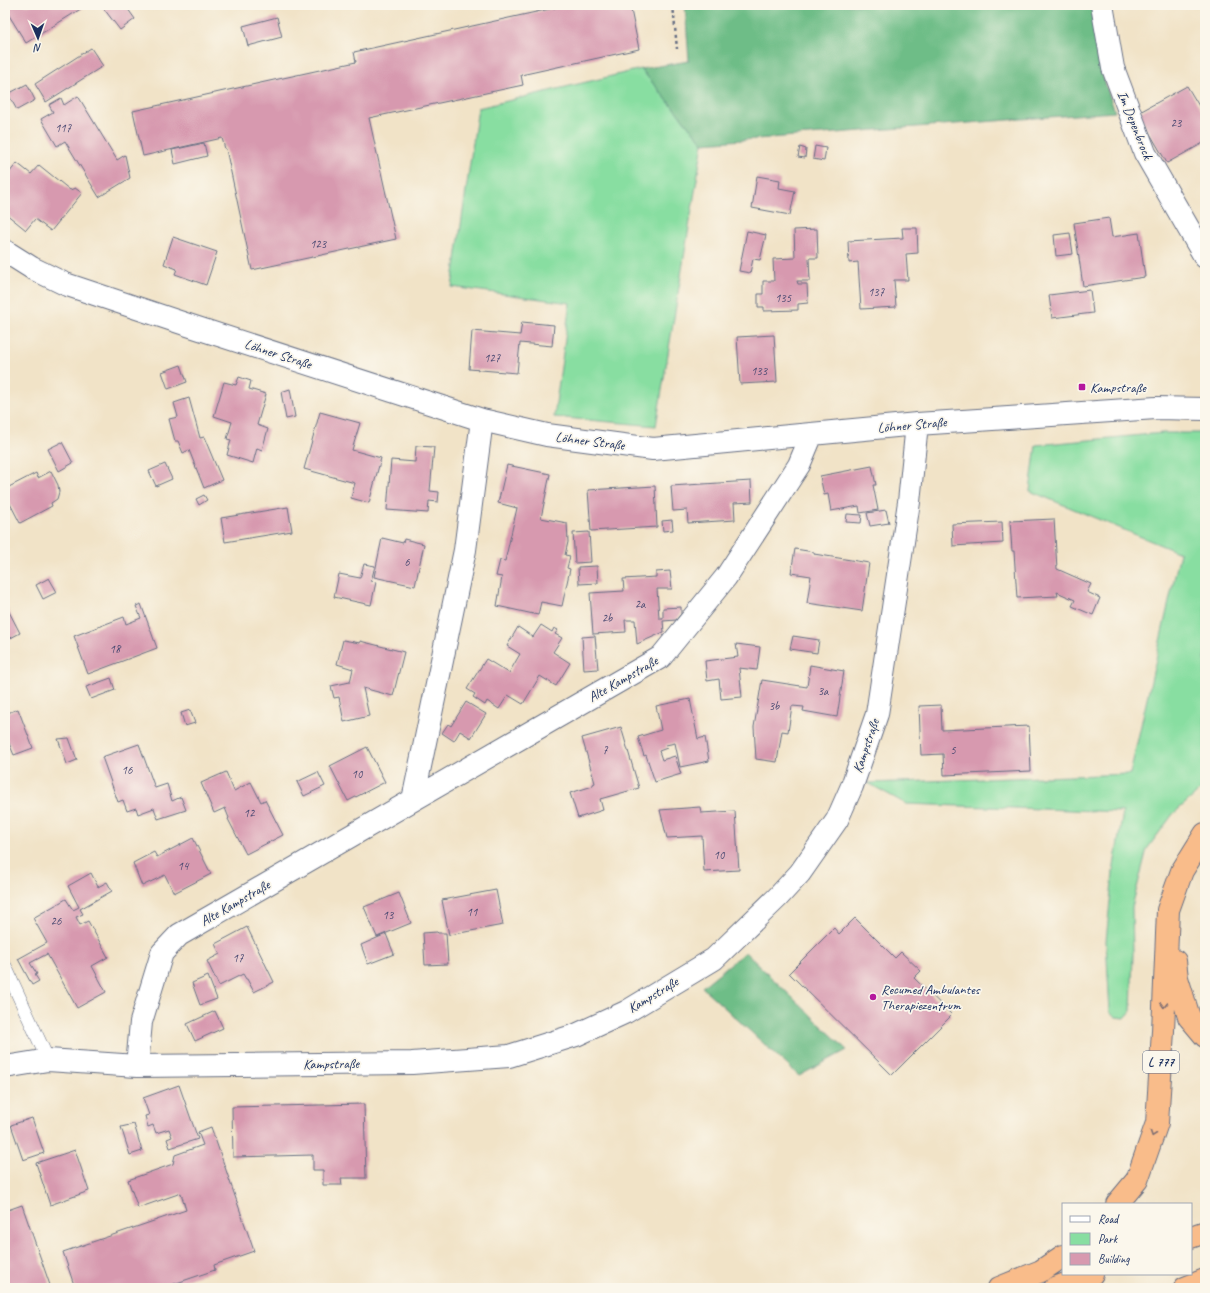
<svg xmlns="http://www.w3.org/2000/svg" width="1210" height="1293" viewBox="0 0 1210 1293" font-family="Caveat,sans-serif">
  <rect width="100%" height="100%" fill="#fbf7ec"/>
  <filter id="ink" filterUnits="userSpaceOnUse"><feTurbulence type="fractalNoise" baseFrequency=".025" numOctaves="2"/><feDisplacementMap in="SourceGraphic" scale="8" xChannelSelector="R" yChannelSelector="G"/><feConvolveMatrix kernelMatrix="1 2 1 2 8 2 1 2 1" color-interpolation-filters="sRGB"/></filter>
  <filter id="wash" filterUnits="userSpaceOnUse"><feTurbulence type="fractalNoise" baseFrequency=".012" numOctaves="4" result="noise"/><feDisplacementMap in="SourceGraphic" scale="16" xChannelSelector="R" yChannelSelector="G"/><feGaussianBlur stdDeviation="0.9" result="paint"/><feColorMatrix in="noise" values="0 0 0 0 0 0 0 0 0 0 0 0 0 0 0 0 0 1.4 0 .05"/><feComposite in="paint" operator="in"/></filter>
  <g filter="url(#wash)">
    <rect width="100%" height="100%" fill="#f1e3c7"/>
    <path fill="#88dea1" stroke="#528680" d="M641,69l62,74 -47,283 -102,-9 16,-114 -118,-16 26,-179z
      M1163,433h42v353l-32,28 -26,35 -15,58 1,47 -2,57 -6,7 -9,-1 -6,-5 -4,-71 7,-69 10,-60 -217,-8 -38,-21 262,-9 50,-221 -150,-62 6,-46z"/>
    <path fill="#6ebd87" stroke="#447672" d="M685,5h406l10,66 14,41 -412,31 -62,-74 48,-8z
      M745,952l102,98 -48,26 -97,-89z"/>
    <g id="blocks">
      <path fill="#d799af" d="M8,5h79l-61,38 -21,-34v-2z
        M101,5h24l10,14 -15,11z
        M568,5h62l9,44 -118,26 2,10 -154,33 27,121 -144,31 -26,-121h-1l-3,-11 -79,18 -10,-45 223,-49 -2,-10z
        M277,17l5,20 -34,9 -5,-20z
        M91,48l12,18 -57,36 -11,-18z
        M27,84l8,16 -18,10 -9,-16z
        M1187,86l15,25 3,-2v33l-38,21 -29,-50z
        M78,96l39,64 8,-5 5,23 -31,19 -34,-56 -8,5 -16,-27 12,-7 -4,-7 12,-7 3,7z
        M204,143l3,13 -32,8 -3,-14z
        M815,146l11,2 -2,13 -11,-2z
        M800,147l6,2 -1,9 -7,-1z
        M17,163l14,11 8,-9 31,25 5,-2 7,5 -31,38 -16,-12 -9,11 -21,-17v-35z
        M757,176l23,4 -1,8 16,3 -5,24 -38,-7z
        M1109,218l3,19 27,-4 6,44 -62,9 -9,-63z
        M902,228h15l1,25 -12,1 2,26h-14l2,27 -35,2 -3,-47 -9,1 -1,-22 55,-3z
        M817,229l1,29h-9l1,23h-13l1,3h9l1,19 -10,1v6l-34,1v-4h-6v-13h5v-13h11l-1,-22 22,-1 -1,-28z
        M747,231l19,4 -6,25 -7,-1 -3,14 -11,-2z
        M1070,233l3,21 -17,2 -2,-21z
        M173,237l44,15 -11,33 -31,-11 2,-5 -13,-5z
        M1090,290l3,23 -41,5 -3,-23z
        M522,322l32,3 -2,21 -32,-3 -3,30 -48,-4 3,-38 48,4z
        M774,335l3,47 -37,2 -3,-47z
        M181,365l6,17 -19,7 -6,-17z
        M239,377l12,4 -2,8 17,5 -9,31 11,4 -6,21 -5,-2 -4,15 -26,-8 4,-15 -4,-1 5,-17 -18,-6 10,-34 12,3z
        M290,389l5,28 -9,2 -5,-27z
        M189,398l11,40 4,-1 18,43 -18,8 -15,-38 -6,3 -5,-12h-3l-6,-22 9,-2 -4,-14z
        M320,412l40,11 -8,27 29,8 -12,45 -18,-5 4,-15 -51,-14z
        M62,442l11,21 -14,8 -11,-22z
        M416,446l18,1 -4,44 9,1 -1,10 -9,-1 -1,12 -41,-3 4,-50 24,2z
        M165,464l7,15 -16,7 -7,-15z
        M507,465l43,9 -9,44 26,5 1,19 -3,13 5,1 -3,12 3,1 -8,37 -21,-4 -3,13 -41,-9 5,-29 -6,-1 4,-16 5,1 12,-53 -19,-5z
        M872,466l4,19h-3l5,25 -18,3 -1,-7 -28,5 -3,-17 -4,1 -4,-19z
        M51,471l7,14 1,7 -2,7 -6,4 1,3 -32,17 -15,-29v-5l31,-16 2,5z
        M751,481l1,21 -18,1 1,17 -47,3 -1,-13 -14,1 -2,-25z
        M655,486l2,41 -66,4 -3,-41z
        M204,495l3,5 -8,5 -3,-6z
        M288,507l4,24 -67,11 -4,-24z
        M886,510l3,13 -19,3 -3,-13z
        M847,514l15,1 -1,8 -15,-1z
        M1054,519l3,50 34,15 -4,8 13,6 -7,17 -21,-9 3,-6 -18,-8 1,4 -41,2 -3,-47h-2l-2,-30z
        M672,520l1,10 -10,1 -1,-10z
        M1002,522l1,21 -50,3 -1,-22z
        M589,532l2,30 -16,1 -2,-30z
        M382,538l21,5 1,-4 20,5 -9,42 -41,-9z
        M795,549l19,3v2l55,9 -7,48 -55,-8 4,-27 -20,-3z
        M364,564l11,2 -4,15 5,1 -5,23 -37,-8 5,-23 21,4z
        M597,566l1,17 -19,1 -1,-17z
        M670,571l2,18h-15l2,29h4v-10l18,-1v7l-5,6 -13,1 1,11 -27,12 -2,-24h-10l1,12 -33,2 -3,-41 34,-2 -1,-12 33,-2v-5z
        M49,578l8,14 -14,7 -7,-14z
        M5,604l15,29 -15,8z
        M141,604l16,44 -69,26 -14,-38 50,-19 2,7 15,-6 -5,-12z
        M541,625l11,7 2,-4 4,2 -3,4 7,4 -9,14 17,11 -14,23 -16,-10 -17,28 -15,-9 -9,14 -12,-8 -2,4 -12,-8 2,-3 -8,-5 19,-30 23,14 11,-19 -13,-8 11,-19 15,10z
        M595,636l3,33 -14,1 -2,-33z
        M793,636l26,4 -2,13 -27,-4z
        M343,640l17,3v-2l44,11 -11,44 -30,-8 6,28 -25,6 -5,-25 -5,1 -3,-12 19,-4 3,-13 -16,-5z
        M736,644l24,3 -3,23 -18,-2 3,29 -21,2 -2,-20 -12,2 -2,-20 33,-4z
        M810,665l34,6 -7,46 -34,-6 1,-4 -12,-1 -4,26 -6,-1 -5,31 -21,-3 -2,-32 8,-47 45,7z
        M111,678l4,12 -24,9 -5,-12z
        M690,699l8,40 7,-2 4,24 -29,6 -5,-24 -9,2 1,3 -8,3 3,9 13,-4 6,18 -26,8 -9,-27 -2,1 -6,-19 23,-7 -5,-24z
        M466,702l20,12 -15,24 -11,-7 -6,10 -12,-8 6,-9 3,2z
        M941,705l1,25 87,-4 2,45 -87,4 -1,-21 -22,1 -2,-49z
        M18,709l15,39 -19,7 -9,-21v-20z
        M190,710l5,13 -10,3 -4,-13z
        M621,727l18,61 -39,11 3,11 -25,8 -8,-25 23,-7v-2l2,-1 -13,-45z
        M69,738l8,22 -10,4 -9,-25z
        M139,744l16,44 12,-4 5,17 9,-4 5,13 -28,9 -4,-11 -16,6 -2,-6 -9,3 -4,-11 -5,2 -16,-45z
        M367,747l18,35 -37,19 -18,-35z
        M226,772l8,19 17,-9 10,20 4,-2 18,35 -37,19 -18,-35 1,-1 -4,-10 -11,5 -13,-30z
        M318,772l7,14 -21,10 -7,-14z
        M700,807l1,6 34,-2 4,59 -35,2 -2,-36 -35,2 -7,-28z
        M193,838l18,36 -37,19 -9,-18 -23,11 -9,-23 21,-11 3,5z
        M91,873l7,14 9,-5 5,9 -32,18 3,5 -7,3 4,8 8,-4 20,36 -16,9 14,26 -29,16 -30,-54 -17,9 7,11 -2,1 4,6 -7,4 -14,-26 29,-16 -14,-25 33,-19 7,11 6,-3 -11,-21z
        M496,890l7,35 -54,10 -7,-35z
        M399,893l12,30 -34,14 -13,-30z
        M855,918l40,40 6,-6 20,19 -7,7 38,37 -60,60 -103,-102 45,-45 5,6z
        M247,927l27,55 -20,10 -7,-13h-1l-3,-5 -24,12 -12,-25 13,-7 -5,-10z
        M437,932l1,1h8l2,31 -23,1 -2,-32z
        M386,934l8,20 -26,10 -7,-19z
        M208,976l9,23 -17,6 -8,-22z
        M215,1011l8,17 -28,13 -8,-17z
        M179,1085l19,54 -28,9 -3,-9 5,-2 -3,-8 -13,4 -3,-8 -5,2 -3,-11 4,-1 -6,-17z
        M364,1104l2,74h-25l1,7h-19v-15h-10v-15l-80,2 -1,-50z
        M32,1118l12,35 -21,7 -12,-35z
        M134,1124l8,27 -12,4 -9,-28z
        M211,1127l43,124 -40,14 1,5 -53,18h-87l-12,-36 123,-42 -5,-17 -43,15 -10,-28 45,-16 2,-9 28,-10 -5,-13z
        M75,1150l14,41 -39,14 -14,-42z
        M22,1205l29,83h-46v-77z"/>
    </g>
  </g>
  <g filter="url(#ink)">
    <use href="#blocks" fill-opacity="0" stroke="#666e83" stroke-width="1"/>
    <g fill="none" stroke-linecap="round" stroke-linejoin="round">
      <defs>
        <path id="lane" d="M5,966l43,94"/>
        <path id="street" d="M1102,5l11,63 32,85 60,104
          M5,251l27,17 33,16 120,40 297,96 65,15 106,14 264,-25 239,-16 49,1
          M413,800l52,-250 17,-130
          M137,1066l4,-44 21,-69 17,-18 482,-278 65,-80 73,-112 13,-31
          M5,1067l43,-7 89,6 275,-3 97,-7 67,-21 50,-23 88,-53 64,-62 22,-24 37,-53 15,-34 25,-72 32,-212 8,-78"/>
        <path id="highway" d="M1175,961l2,17 12,39 16,19
          M1117,1204l20,-24 20,-57 6,-92 5,-121 14,-39 23,-37
          M1191,1237l14,-5
          M999,1288l42,-17 22,-15
          M1055,1288l37,-14
          M1185,1288l20,-8"/>
      </defs>
      <use href="#lane" stroke="#666e83" stroke-width="14"/>
      <use href="#street" stroke="#666e83" stroke-width="24"/>
      <use href="#highway" stroke="#666e83" stroke-width="24"/>
      <path stroke="#666e83" stroke-width="2.5" stroke-dasharray="3 3" stroke-linecap="butt" d="M673,5l4,44"/>
      <use href="#lane" stroke="#fff" stroke-width="13"/>
      <use href="#street" stroke="#fff" stroke-width="22"/>
      <use href="#highway" stroke="#f9bc8a" stroke-width="22"/>
    </g>
    <defs><path id="oneway-chevron" d="M-2-3.5L2.5 0L-2 3.5" fill="none" stroke-width="1.6" stroke-linecap="round" stroke-linejoin="round"/></defs>
    <g stroke="#7f6e72">
      <use href="#oneway-chevron" transform="translate(1164 1005) rotate(92)"/>
      <use href="#oneway-chevron" transform="translate(1153 1134) rotate(109)"/>
    </g>
  </g>
  <g fill="#b5179e" stroke="#fbf7ec" stroke-width="1.5">
    <rect x="1078" y="383" width="8" height="8" rx="2"/>
    <circle cx="873" cy="997" r="4"/>
  </g>
  <g text-anchor="middle" dominant-baseline="central" stroke-width="3.5" stroke-linejoin="round" paint-order="stroke">
    <g font-size="12" fill="#4a4a72">
      <text x="1176" y="123">23</text>
      <text x="63" y="128">117</text>
      <text x="318" y="244">123</text>
      <text x="876" y="292">137</text>
      <text x="783" y="298">135</text>
      <text x="492" y="358">127</text>
      <text x="759" y="371">133</text>
      <text x="407" y="562">6</text>
      <text x="640" y="604">2a</text>
      <text x="607" y="618">2b</text>
      <text x="115" y="649">18</text>
      <text x="823" y="691">3a</text>
      <text x="774" y="706">3b</text>
      <text x="605" y="750">7</text>
      <text x="953" y="750">5</text>
      <text x="127" y="770">16</text>
      <text x="357" y="774">10</text>
      <text x="249" y="813">12</text>
      <text x="719" y="855">10</text>
      <text x="183" y="866">14</text>
      <text x="472" y="912">11</text>
      <text x="388" y="915">13</text>
      <text x="56" y="921">26</text>
      <text x="238" y="958">17</text>
    </g>
    <rect fill="#fbf7ec" stroke="#5e6b89" stroke-width="1" x="1143" y="1051" width="36" height="22" rx="3"/>
    <g font-size="13" font-weight="bold" fill="#1b2f5e">
      <text x="1161" y="1062">L 777</text>
    </g>
    <g font-size="14" fill="#1b2f5e" stroke="#fbf7ec">
      <text transform="translate(1135 125) rotate(68)">Im Depenbrock</text>
      <text transform="translate(278 354) rotate(18)">Löhner Straße</text>
      <text transform="translate(912 425) rotate(-5)">Löhner Straße</text>
      <text transform="translate(590 441) rotate(7)">Löhner Straße</text>
      <text transform="translate(623 679) rotate(-30)">Alte Kampstraße</text>
      <text transform="translate(866 746) rotate(-71)">Kampstraße</text>
      <text transform="translate(235 903) rotate(-30)">Alte Kampstraße</text>
      <text transform="translate(653 995) rotate(-31)">Kampstraße</text>
      <text transform="translate(331 1064) rotate(-1)">Kampstraße</text>
    </g>
    <g font-size="14" fill="#1b2f5e" stroke="#fbf7ec" text-anchor="start">
      <text x="1090" y="387">Kampstraße</text>
      <text x="881" y="989">Recumed Ambulantes<tspan x="881" dy="16">Therapiezentrum</tspan></text>
    </g>
  </g>
  <rect width="1210" height="1293" fill="none" stroke="#fbf7ec" stroke-width="20"/>
  <rect x="1062" y="1203" width="130" height="72" fill="#fbf7ec" stroke="#a1a7b3"/>
  <rect x="1070" y="1216" width="20" height="6" fill="#ffffff" stroke="#a1a7b3"/>
  <text x="1098" y="1223" font-size="12" fill="#1b2f5e">Road</text>
  <rect x="1070" y="1233" width="20" height="12" fill="#88dea1" stroke="#a1a7b3"/>
  <text x="1098" y="1243" font-size="12" fill="#1b2f5e">Park</text>
  <rect x="1070" y="1253" width="20" height="12" fill="#d799af" stroke="#a1a7b3"/>
  <text x="1098" y="1263" font-size="12" fill="#1b2f5e">Building</text>
  <g transform="translate(38 38) rotate(178)" stroke="#fbf7ec" stroke-width="3" paint-order="stroke">
  <path d="M0-3L7 15L0 10L-7 15Z" fill="#1b2f5e"/>
  <text y="-6" font-size="11" font-weight="bold" text-anchor="middle" fill="#1b2f5e">N</text>
  </g>
</svg>
